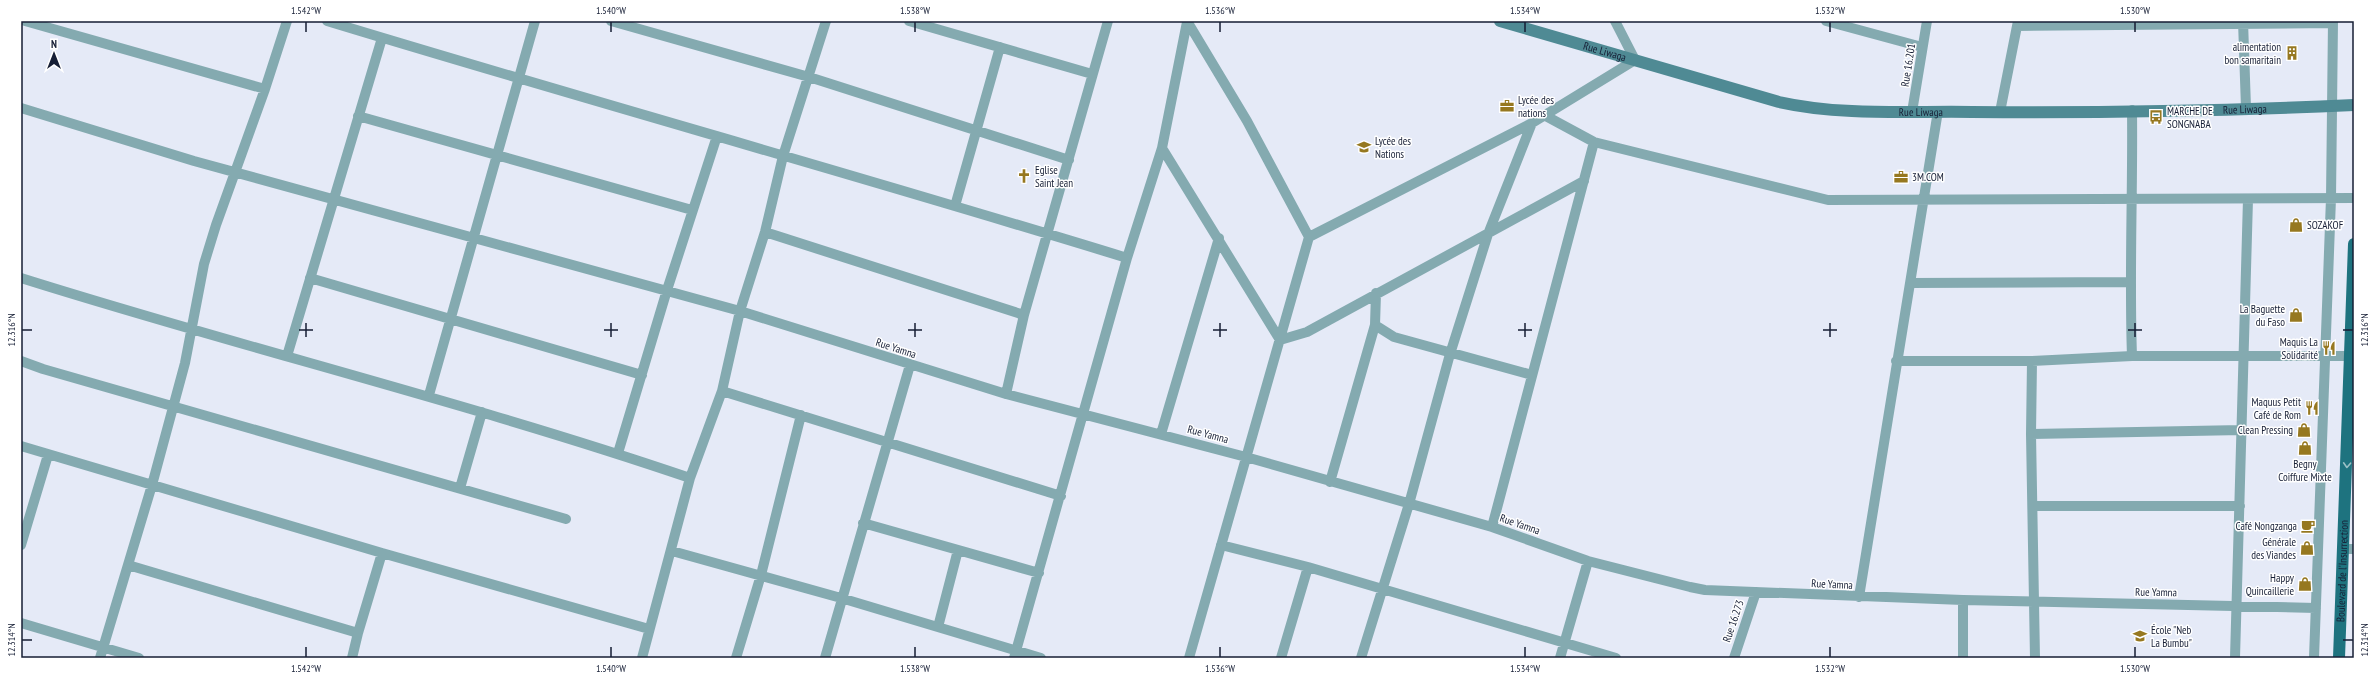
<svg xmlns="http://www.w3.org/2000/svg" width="2375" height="679" viewBox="0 0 2375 679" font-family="'PT Sans Narrow',sans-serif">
  <rect width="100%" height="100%" fill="#e5eaf7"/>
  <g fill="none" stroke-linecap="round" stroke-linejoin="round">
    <path stroke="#84aab0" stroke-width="10" d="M25,21l240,68
      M327,21c266,81 534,155 800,237
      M611,21l198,56 260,83
      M909,21l183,53
      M1187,21l60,100 62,116 -120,421
      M1826,21l96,26
      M2243,21l3,87
      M1187,22l-25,126 118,192 27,-8 277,-151
      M2017,26l316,-3
      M21,108l173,53 546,150 266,83 240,63 246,70 96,34 102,26 15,3 258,10 353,8
      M1912,112l15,-91
      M2000,112l18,-91
      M1544,115l50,27 234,58 526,-2
      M358,116l334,94
      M955,206l45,-159
      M765,232l259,83
      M1309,237l223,-114 103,-63 -20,-39
      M21,278c222,70 449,125 669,200
      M310,278l332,97
      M1910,283l219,-1
      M1376,293l-1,32 19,12 138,38
      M287,356l95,-318
      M2132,356c-3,-82 1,-164 0,-246
      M21,361l22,8 523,150
      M1896,361h136l100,-5h220
      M2032,361l-1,73 4,224
      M722,391l339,105
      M1006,394l18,-79 84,-294
      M429,395l106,-374
      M1161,434l58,-196
      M2031,434l211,-4
      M21,446l361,107 267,76
      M618,453l49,-163 50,-154
      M1330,482l45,-157
      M460,488l22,-76
      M2033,506h207
      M863,523l176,50
      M1492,527l102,-385
      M21,545l27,-90
      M1221,545l87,22 308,91
      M2342,549h12
      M672,551l169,47 200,60
      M128,565l230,68 24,-80
      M1859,597l79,-486
      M1963,600v58
      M21,623l118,35
      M938,627l20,-77
      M100,658l52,-173 33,-122 19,-99 12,-39 49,-136 22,-68
      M352,658l6,-25
      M642,658l48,-180 32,-87 18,-80 25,-79 18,-76 43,-135
      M736,658l25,-83 40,-160
      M825,658l85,-293
      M1014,658l113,-400 35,-110
      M1281,658l27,-91
      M1361,658l48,-154 41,-150 38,-120 44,-111
      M1560,658l28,-97
      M1734,658l22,-66
      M2235,658l13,-459
      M2314,658l17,-460 2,-177"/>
    <path stroke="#4f8a94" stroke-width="12" id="s1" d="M1500,21l279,81c63,14 129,9 193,10 127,1 255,-1 382,-7"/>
    <path stroke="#1e737f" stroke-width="12" id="s2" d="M2339,658l15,-414"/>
  </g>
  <defs><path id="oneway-chevron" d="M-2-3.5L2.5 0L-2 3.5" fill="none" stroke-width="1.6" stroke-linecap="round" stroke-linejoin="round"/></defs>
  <use stroke="#9ac0c5" href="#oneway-chevron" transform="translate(2347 465) rotate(93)"/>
  <path fill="none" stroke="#161e35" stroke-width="1.5" d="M306,22v10M611,22v10M915,22v10M1220,22v10M1525,22v10M1830,22v10M2135,22v10M306,323v14M611,323v14M915,323v14M1220,323v14M1525,323v14M1830,323v14M2135,323v14M22,330h10M299,330h14M604,330h14M908,330h14M1213,330h14M1518,330h14M1823,330h14M2128,330h14M2343,330h10M22,640h10M2343,640h10M306,647v10M611,647v10M915,647v10M1220,647v10M1525,647v10M1830,647v10M2135,647v10"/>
  <defs>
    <symbol id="building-bare" viewBox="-9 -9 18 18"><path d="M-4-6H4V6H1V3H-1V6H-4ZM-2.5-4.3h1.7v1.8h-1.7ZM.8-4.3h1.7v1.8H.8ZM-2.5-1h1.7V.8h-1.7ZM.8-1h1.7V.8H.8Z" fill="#967820" stroke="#fff" stroke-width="2.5" paint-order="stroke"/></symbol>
    <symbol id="office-bare" viewBox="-9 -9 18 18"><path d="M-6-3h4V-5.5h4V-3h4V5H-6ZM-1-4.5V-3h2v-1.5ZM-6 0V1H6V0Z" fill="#967820" stroke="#fff" stroke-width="2.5" paint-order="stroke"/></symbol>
    <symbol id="bus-bare" viewBox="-9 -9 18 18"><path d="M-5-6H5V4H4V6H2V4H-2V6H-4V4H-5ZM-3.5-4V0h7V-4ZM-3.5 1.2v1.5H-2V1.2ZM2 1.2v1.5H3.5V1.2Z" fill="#967820" stroke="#fff" stroke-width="2.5" paint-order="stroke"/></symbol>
    <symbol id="school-bare" viewBox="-9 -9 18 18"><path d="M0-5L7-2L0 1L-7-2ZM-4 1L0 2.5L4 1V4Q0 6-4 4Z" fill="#967820" stroke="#fff" stroke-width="2.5" paint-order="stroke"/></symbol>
    <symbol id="church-bare" viewBox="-9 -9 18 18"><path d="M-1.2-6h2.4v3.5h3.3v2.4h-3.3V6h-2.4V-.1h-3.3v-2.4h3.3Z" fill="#967820" stroke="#fff" stroke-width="2.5" paint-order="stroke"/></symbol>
    <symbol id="shop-bare" viewBox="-9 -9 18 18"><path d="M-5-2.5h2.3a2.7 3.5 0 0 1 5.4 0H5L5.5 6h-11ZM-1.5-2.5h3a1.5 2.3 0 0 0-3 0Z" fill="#967820" stroke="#fff" stroke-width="2.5" paint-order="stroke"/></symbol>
    <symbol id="restaurant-bare" viewBox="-9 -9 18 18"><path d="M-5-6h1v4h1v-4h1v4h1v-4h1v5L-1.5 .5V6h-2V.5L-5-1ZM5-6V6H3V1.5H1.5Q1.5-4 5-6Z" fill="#967820" stroke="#fff" stroke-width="2.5" paint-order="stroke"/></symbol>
    <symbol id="cafe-bare" viewBox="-9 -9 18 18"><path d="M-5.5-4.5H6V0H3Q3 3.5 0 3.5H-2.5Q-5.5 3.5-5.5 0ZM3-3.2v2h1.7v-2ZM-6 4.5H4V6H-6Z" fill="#967820" stroke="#fff" stroke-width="2.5" paint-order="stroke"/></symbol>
  </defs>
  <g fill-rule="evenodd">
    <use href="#building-bare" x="2282" y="43" width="20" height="20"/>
    <use href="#office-bare" x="1497" y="96" width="20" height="20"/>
    <use href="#bus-bare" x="2146" y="107" width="20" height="20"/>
    <use href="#school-bare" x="1354" y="137" width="20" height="20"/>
    <use href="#church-bare" x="1014" y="166" width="20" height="20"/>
    <use href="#office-bare" x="1891" y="167" width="20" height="20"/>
    <use href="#shop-bare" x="2286" y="215" width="20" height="20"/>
    <use href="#shop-bare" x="2286" y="305" width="20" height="20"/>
    <use href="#restaurant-bare" x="2319" y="338" width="20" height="20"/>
    <use href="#restaurant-bare" x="2302" y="398" width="20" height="20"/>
    <use href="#shop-bare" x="2294" y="420" width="20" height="20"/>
    <use href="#shop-bare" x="2295" y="438" width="20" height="20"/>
    <use href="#cafe-bare" x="2298" y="516" width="20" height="20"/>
    <use href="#shop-bare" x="2297" y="538" width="20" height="20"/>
    <use href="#shop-bare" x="2295" y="574" width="20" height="20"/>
    <use href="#school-bare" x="2130" y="626" width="20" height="20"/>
  </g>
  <g text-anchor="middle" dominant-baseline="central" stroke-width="3" stroke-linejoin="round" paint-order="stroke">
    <g font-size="11" fill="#161e35" stroke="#fff" text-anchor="end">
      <text x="2281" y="47">alimentation<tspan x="2281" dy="13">bon samaritain</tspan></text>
      <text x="1518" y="100" text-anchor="start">Lycée des<tspan x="1518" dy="13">nations</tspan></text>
      <text x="2167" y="111" text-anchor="start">MARCHE DE<tspan x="2167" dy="13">SONGNABA</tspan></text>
      <text x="1375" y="141" text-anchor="start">Lycée des<tspan x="1375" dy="13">Nations</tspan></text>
      <text x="1035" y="170" text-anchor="start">Eglise<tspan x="1035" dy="13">Saint Jean</tspan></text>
      <text x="1912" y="177" text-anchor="start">3M.COM</text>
      <text x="2307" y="225" text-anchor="start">SOZAKOF</text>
      <text x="2285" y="309">La Baguette<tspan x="2285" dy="13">du Faso</tspan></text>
      <text x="2318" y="342">Maquis La<tspan x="2318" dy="13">Solidarité</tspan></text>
      <text x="2301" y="402">Maquus Petit<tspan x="2301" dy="13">Café de Rom</tspan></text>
      <text x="2293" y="430">Clean Pressing</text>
      <text x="2305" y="464" text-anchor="middle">Begny<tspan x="2305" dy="13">Coiffure Mixte</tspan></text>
      <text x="2297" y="526">Café Nongzanga</text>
      <text x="2296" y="542">Générale<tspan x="2296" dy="13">des Viandes</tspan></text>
      <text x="2294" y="578">Happy<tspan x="2294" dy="13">Quincaillerie</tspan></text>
      <text x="2151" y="630" text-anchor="start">École "Neb<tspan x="2151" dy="13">La Bumbu"</tspan></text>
    </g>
    <g font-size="11" fill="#161e35" stroke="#fff">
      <text stroke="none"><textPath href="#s1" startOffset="109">Rue Liwaga</textPath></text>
      <text transform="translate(1908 65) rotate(-81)">Rue 16.201</text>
      <text stroke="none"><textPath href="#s1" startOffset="757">Rue Liwaga</textPath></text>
      <text stroke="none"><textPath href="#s1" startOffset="433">Rue Liwaga</textPath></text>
      <text transform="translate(896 348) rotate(18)">Rue Yamna</text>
      <text transform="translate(1208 434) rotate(15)">Rue Yamna</text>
      <text transform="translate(1520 524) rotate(19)">Rue Yamna</text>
      <text stroke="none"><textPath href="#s2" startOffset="87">Boulevard de l'Insurrection</textPath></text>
      <text transform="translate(1832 584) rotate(3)">Rue Yamna</text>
      <text transform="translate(2156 592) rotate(1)">Rue Yamna</text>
      <text transform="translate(1733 621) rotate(-71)">Rue 16.273</text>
    </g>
  </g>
  <rect width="2375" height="679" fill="none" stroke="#ffffff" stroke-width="44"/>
  <g transform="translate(54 54)" stroke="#ffffff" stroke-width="3" paint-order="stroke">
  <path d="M0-3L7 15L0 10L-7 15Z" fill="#161e35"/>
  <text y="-6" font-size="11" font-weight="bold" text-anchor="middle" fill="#161e35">N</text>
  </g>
  <rect x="22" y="22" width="2331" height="635" fill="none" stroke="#161e35" stroke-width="1.5"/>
  <g font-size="10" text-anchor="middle" fill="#161e35">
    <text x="306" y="14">1.542°W</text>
    <text x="611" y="14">1.540°W</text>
    <text x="915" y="14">1.538°W</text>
    <text x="1220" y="14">1.536°W</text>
    <text x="1525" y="14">1.534°W</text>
    <text x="1830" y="14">1.532°W</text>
    <text x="2135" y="14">1.530°W</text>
    <text transform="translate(11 330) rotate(-90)" y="4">12.316°N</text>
    <text transform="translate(2364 330) rotate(-90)" y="4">12.316°N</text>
    <text transform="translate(11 640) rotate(-90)" y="4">12.314°N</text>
    <text transform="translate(2364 640) rotate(-90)" y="4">12.314°N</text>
    <text x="306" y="672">1.542°W</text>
    <text x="611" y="672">1.540°W</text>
    <text x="915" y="672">1.538°W</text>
    <text x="1220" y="672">1.536°W</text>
    <text x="1525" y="672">1.534°W</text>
    <text x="1830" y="672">1.532°W</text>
    <text x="2135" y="672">1.530°W</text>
  </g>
</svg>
